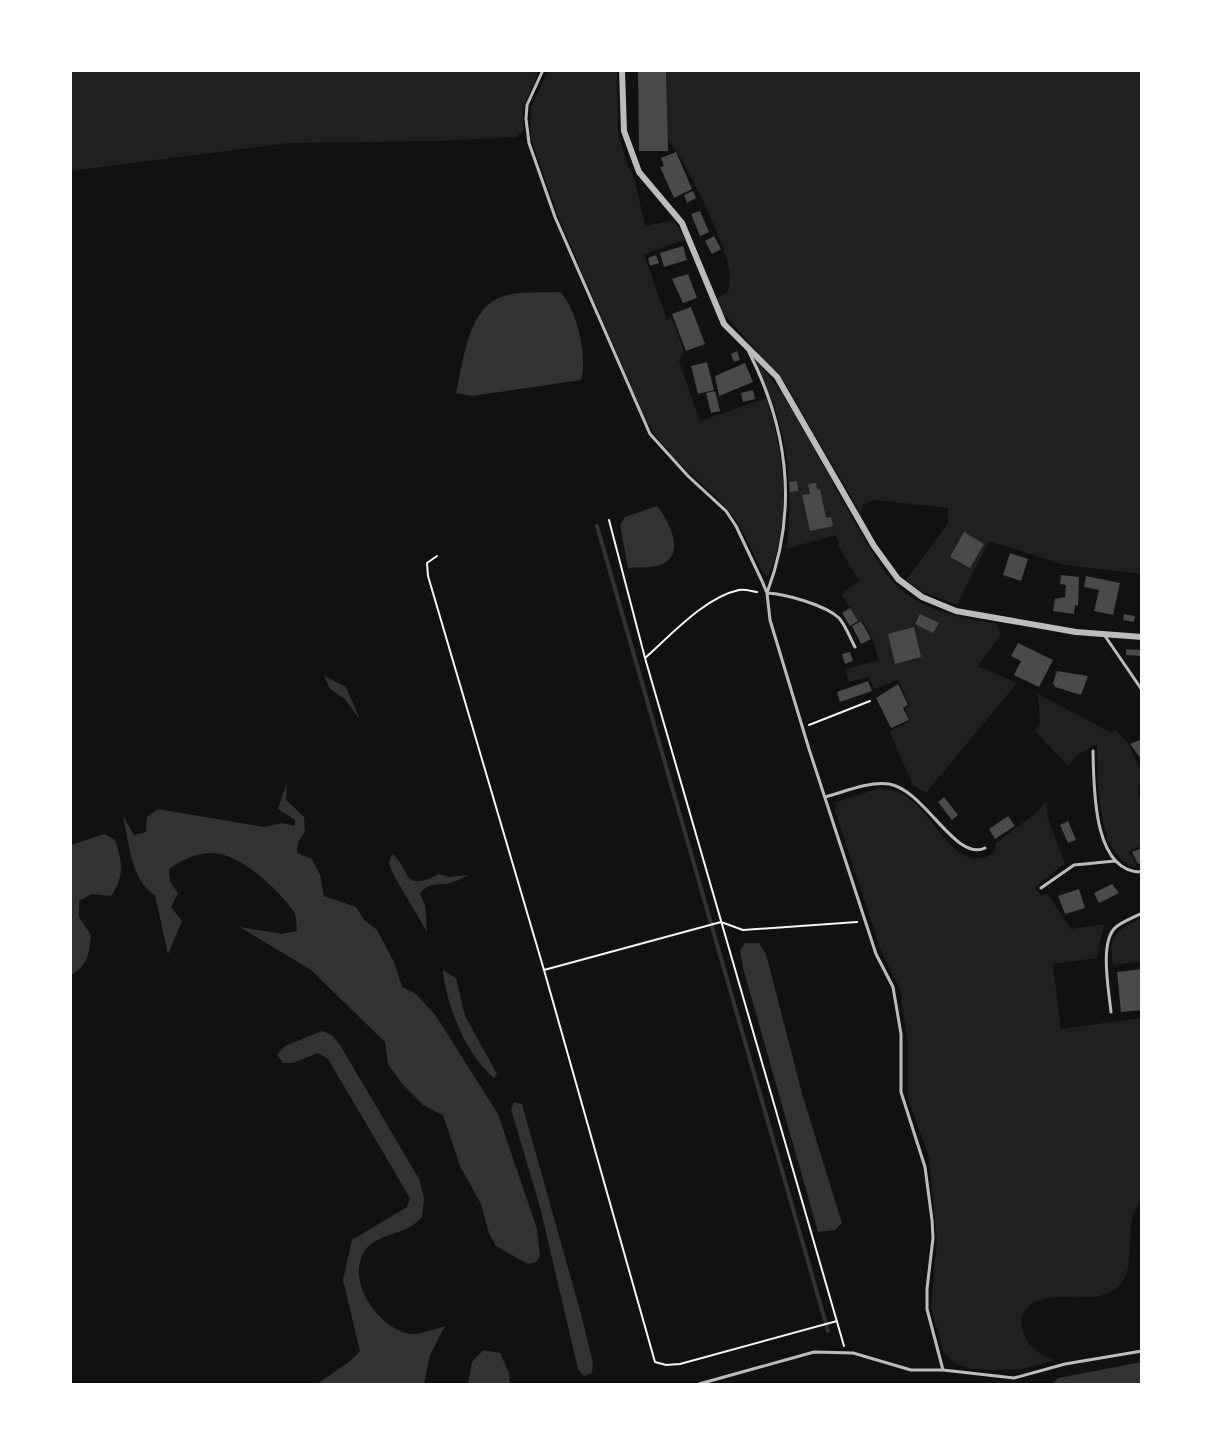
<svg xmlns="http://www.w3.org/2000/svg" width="1212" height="1455" viewBox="0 0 1212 1455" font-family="Commissioner,sans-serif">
  <rect width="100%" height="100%" fill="#111"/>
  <path fill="#202020" d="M70,71l1,-1 468,1 -16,37v23l-7,6 -77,4 -150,2 -218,28z
    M548,71h69l1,61 10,35 6,9 11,50 29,-6 11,20 -41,14 23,66 5,-2 12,33 -5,10 21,60 67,-23c15,50 23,106 9,157 -3,7 -4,15 -9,21l-4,-3c-11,-21 -20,-46 -36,-64 -28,-31 -63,-54 -83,-92l-86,-201 -27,-78v-30z
    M666,71h475v503l-76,-9 -76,-24 -32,64 -36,-14 -15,-11 42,-57v-15l-74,-8 -11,5 -2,9 -75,-129 -66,-76 -4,-10 12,-7c1,-6 2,-12 2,-18 -2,-26 -45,-117 -63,-135z
    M755,359c42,47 72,117 105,172 15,25 28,53 54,68 25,15 55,20 83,25l4,11 -23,31 39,17 -91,110 -13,-8 -24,-54 21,-10 -5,-12 5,-3 -12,-26 -24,9 -5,-12 -20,5 -4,-13 34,-9 -7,-22 -10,-18 -4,1 -17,-27 18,-13 -19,-32 -4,-14 -50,14c7,-43 4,-93 -9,-134 -5,-19 -19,-37 -22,-56z
    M1038,694l72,38 6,-2 12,13 13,28 -3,22 3,7v45l-12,7 8,15c-42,-9 -39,-90 -40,-123l-20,11 -9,11 -33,-35 5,-8z
    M880,788c55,1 67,96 115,64l1,-9 40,-30 10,-12 2,18 17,44 -31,25 8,8 5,-3 24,36 33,-5 -7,34 -44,6 8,65 80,-11v184c-21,21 0,64 -24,86 -21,19 -69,-1 -89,19 -18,18 5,50 28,53l-33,9 -24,1 -27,-1 -17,-6 -11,-9 -13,-47 6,-67 -8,-84 -21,-56v-55l-8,-56 -19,-38 -46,-140 1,-9z
    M1141,918v43l-28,4c-5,-31 3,-33 28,-47z"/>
  <path fill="#333" d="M560,292c17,16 28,66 21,88l-109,16 -16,-3c8,-31 11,-86 48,-97 17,-5 39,-3 56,-4z
    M657,506c13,16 31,52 0,60 -9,2 -20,1 -29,2l-8,-43 5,-8z
    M324,676l22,11 14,33 -15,-21 -15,-10z
    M287,782l-1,18 18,17 1,15 -7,10 -1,11 15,6 8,16 4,21 32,11 8,13 13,10 17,32 8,25 14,7 20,22 62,98 39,115 3,27 -4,6 -8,2 -32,-18 -7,-13 -8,-29 -21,-38 -17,-51 -20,-10 -20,-20 -15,-21 -3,-22 -74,-72 -71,-43 42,7 15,-3c-1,-6 0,-14 -3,-19 -15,-22 -54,-59 -82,-59 -14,-1 -32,8 -43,16l1,13 8,11 -7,14 11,14 -14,33 -13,-59c-24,-14 -26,-53 -32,-79l11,19 12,-3 1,-15 11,-8 106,18 18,-4 13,3v-6l-17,-11z
    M104,834l11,6c7,21 10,37 -4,56l-19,-2 -13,7v16l12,18c-2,19 -3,30 -20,40v-130z
    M392,854c19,14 9,40 47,20l10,3 20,-2c-7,3 -16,8 -23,9 -12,1 -18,-1 -26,10l5,11 2,27 -34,-58 -4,-11z
    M745,943h14l7,11 37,143 39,126 -7,7 -17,2 -75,-264 -3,-18z
    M443,970l13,8 9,38 32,58 -3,4c-28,-23 -48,-73 -51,-108z
    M322,1031l10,4 8,10 79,134 5,19 -2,19c-4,4 -9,9 -14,11 -14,7 -35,9 -44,24 -18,30 15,77 46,82 10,1 25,-5 35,-8l-15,29 -6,29h-107l32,-22 11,-11 -17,-71 9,-40 55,-33 3,-9 -82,-139 -10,-6 -25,10h-10l-6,-8 8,-9z
    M514,1102l8,2 59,210 12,49 -1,10 -8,3 -6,-7 -38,-162 -29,-98z
    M483,1350l17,3 9,20 1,11h-42l4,-22z
    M1141,1362v22h-89l6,-6z"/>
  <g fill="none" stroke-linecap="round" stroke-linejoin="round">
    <path stroke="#333" stroke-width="4" d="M597,526l231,805"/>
  </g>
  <path fill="#4a4a4a" d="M638,70h28l2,81h-29z
    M676,152l16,37 -18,9 -14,-31 4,-1 -3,-8z
    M693,191l3,7 -9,5 -3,-8z
    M700,211l9,21 -9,4 -9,-22z
    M714,236l7,13 -9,5 -7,-13z
    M683,246l4,14 -23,7 -4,-14z
    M656,255l3,8 -9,3 -2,-8z
    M688,274l9,24 -14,5 -11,-24z
    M691,307l14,37 -19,7 -14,-37z
    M737,351l3,9 -6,2 -3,-8z
    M707,362l7,28 -16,4 -7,-28z
    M745,363l8,19 -34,14 -4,-20z
    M753,390l2,9 -12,3 -2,-9z
    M715,391l5,20 -9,2 -5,-20z
    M797,481l1,10 -8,1 -1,-10z
    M816,483l1,7 3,-1 6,29 5,-1 2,9 -23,5 -8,-36 8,-1 -2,-10z
    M964,532l20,12 -14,24 -20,-11z
    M1010,553l18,6 -7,22 -18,-6z
    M1061,575l18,2 -1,29 -3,-1 -1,9 -21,-3 2,-12 10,-2 1,-12 -6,-1z
    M1086,576l34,7 -7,32 -19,-4 5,-21 -15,-3z
    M850,608l8,13 -8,5 -8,-13z
    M920,614l19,9 -6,10 -18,-9z
    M1124,614l11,2 -1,6 -11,-2z
    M861,621l10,18 -10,5 -9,-18z
    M914,627l7,30 -26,7 -7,-30z
    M1018,643l35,17 -14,27 -25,-12 7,-14 -10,-5z
    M1126,649l16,1v6l-16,-1z
    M850,652l3,9 -8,3 -3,-10z
    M1057,671l31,5 -7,19 -26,-8 -2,-4z
    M868,681l4,10 -32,11 -3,-10z
    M898,684l10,21 -5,3 6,12 -18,8 -15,-30z
    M1142,739v21l-12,-16z
    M944,797l14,18 -6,5 -14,-18z
    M1008,816l7,10 -20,13 -6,-10z
    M1068,821l8,19 -8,3 -8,-18z
    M1142,848v14l-4,2 -6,-12z
    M1112,884l7,9 -20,10 -5,-10z
    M1079,889l6,19 -20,6 -7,-18z
    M1142,969v41l-21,2 -4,-40z"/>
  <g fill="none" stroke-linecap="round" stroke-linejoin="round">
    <path stroke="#f5f5f5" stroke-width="2" d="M609,520l36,138 199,688
      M437,556l-10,7 1,13 116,394 111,392 11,3 14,-1 157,-43
      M645,658c25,-22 60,-61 94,-68 5,-1 12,1 18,2
      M809,725l61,-24
      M544,970l177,-48 22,8 114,-8"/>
    <path stroke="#bcbcbc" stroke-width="3" d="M543,70l-16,35 -1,14 3,24 26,74 95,217 38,42 38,35 10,15 26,55 5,12 3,27 39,129 67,205 17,33 8,47v58l24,75 7,53 1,18 -6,51v20l16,61
      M749,352c39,77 49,159 18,241 19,1 58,12 72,25 7,8 11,20 16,29
      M1105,636l37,54
      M1093,751c1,34 -1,122 49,121
      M825,797c19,-5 44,-16 64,-13 36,6 66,78 96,64
      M1041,888l33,-23 41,-4
      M1111,1012c-2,-21 -12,-71 5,-85 7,-6 17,-9 26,-14
      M699,1384l115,-32 39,1 58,17h32l71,8 51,-14 77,-13"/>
    <path stroke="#bcbcbc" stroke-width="6" d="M622,70l2,61 15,41 43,51 42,101 53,53 97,169 24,33 24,18 34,14 120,21 66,5"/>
  </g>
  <rect width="1212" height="1455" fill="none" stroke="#ffffff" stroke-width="144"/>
</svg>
